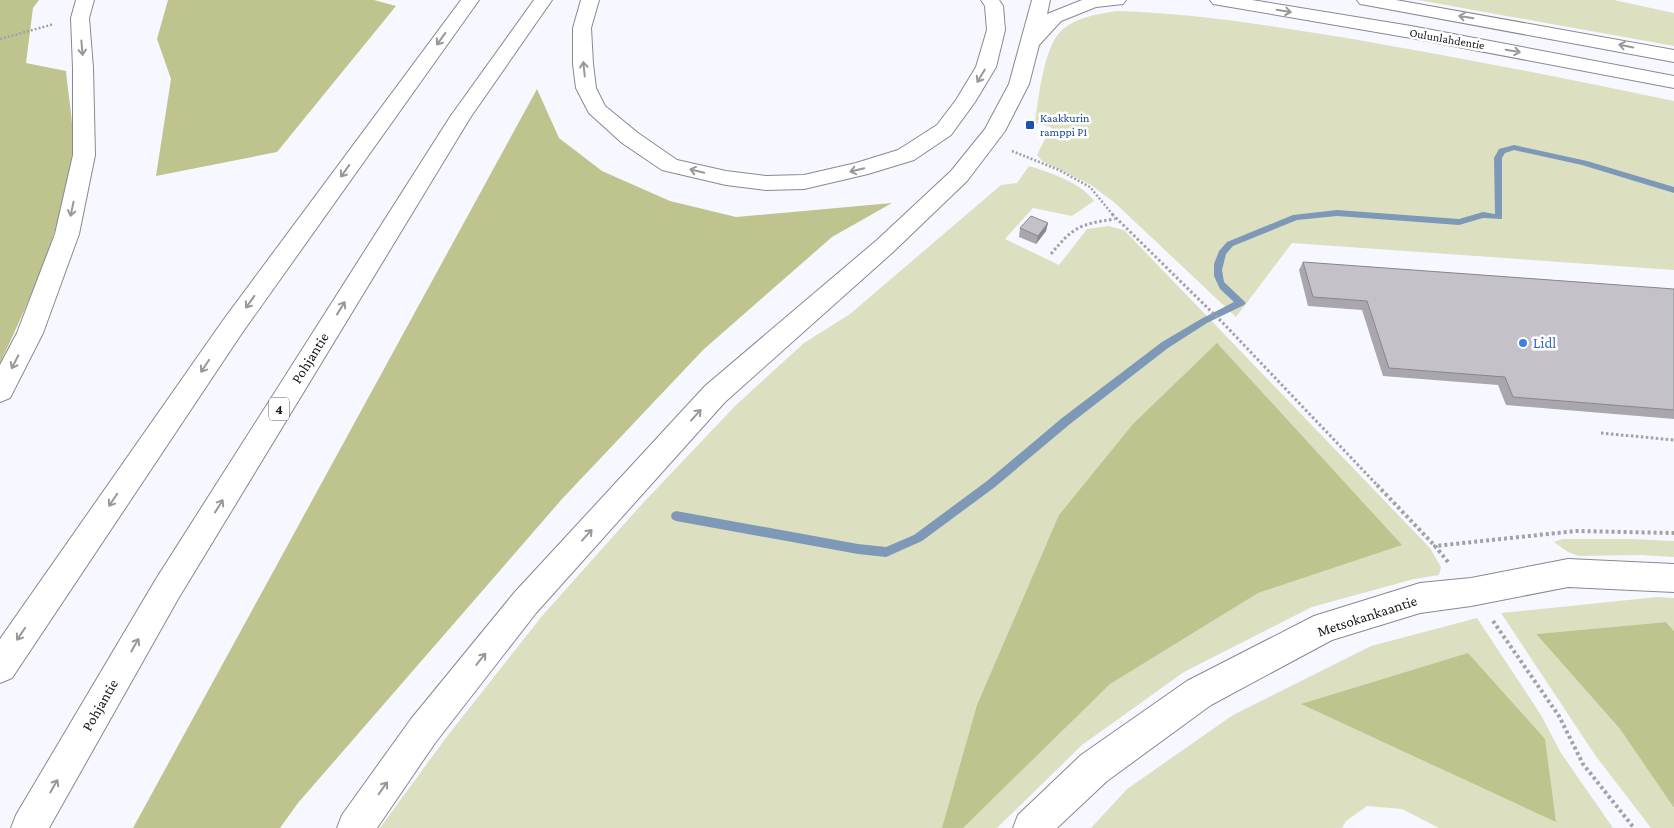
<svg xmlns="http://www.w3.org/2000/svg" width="1674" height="828" viewBox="0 0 1674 828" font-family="'Crimson Pro',serif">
  <rect width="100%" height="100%" fill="#f7f8ff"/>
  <path fill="#dce0c0" d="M1418,0h196l60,13v33z
    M1117,11c78,2 154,15 230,27 109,19 218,40 327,63v169l-382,-27 -56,74 -121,-114 -24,-18 -49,-24 -5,-6 14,-28 -16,-4c3,-23 9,-75 25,-91 15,-15 38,-18 57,-21z
    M1029,166c22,7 51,16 65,35l-22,15 -39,-8 -28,31 54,26 28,-36 21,-3 16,4 306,318 11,19 -2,8 -25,4 -102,28 -128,65 -102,73 -85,83h-617l65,-89 97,-123 101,-113 92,-97 69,-63 46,-29 151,-129 16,-2z
    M1562,539h69l43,2v16l-33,-2 -62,1 -11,-4 -14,-10z
    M1657,597l17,1v33l-8,-9 -130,12 84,95 54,79v20h-23l-56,-73 -94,-142z
    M1477,618l64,97 20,38 52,75h-174l-37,-19 -35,-3 -21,15 -4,7h-251l36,-39 106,-74 138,-69z"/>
  <path fill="#bfc48f" d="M0,0h39l-6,8 -7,55 40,8c2,22 8,56 7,76 -7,73 -42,151 -73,216z
    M168,0h206l22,6 -119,146 -121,24 15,-97 -14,-40z
    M537,89l22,49 43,33 68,30 66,16 156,-14 -60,34 -129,113 -141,149 -264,304 -18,25h-147z
    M1217,343l185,202 -144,48 -148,91 -147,144h-21l35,-123 82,-190 74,-91z
    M1666,622l8,9v177l-54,-79 -84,-95z
    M1468,653l77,86 11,83 -255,-118z"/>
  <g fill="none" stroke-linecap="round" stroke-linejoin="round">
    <path fill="#7e98b7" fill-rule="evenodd" d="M1514,145l73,16 87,26v6l-92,-28 -68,-15 -9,3 -3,5v61l-19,-1 -24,7 -122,-9 -40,4 -64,26 -7,8 -4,16 2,12 20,19 2,2 -2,2 -37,18 -39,25 -98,76 -75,63 -73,54 -36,16 -28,-3 -182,-33 -4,-2 -1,-3 1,-3 4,-2 182,33 28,3 28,-12 73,-54 75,-63 100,-76 39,-23 33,-17 -14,-13 -6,-13v-12l5,-13 8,-9 66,-27 44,-5 122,9 24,-7 12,2 -1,-56 5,-9z"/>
    <defs>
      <path id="minor" d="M1568,559l106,5v28l-106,-5 -97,19 -51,7 -88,27 -121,65 -104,76 -50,47h-44l5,-13 63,-60 106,-74 127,-65 106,-33 51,-5z"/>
      <path id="major" d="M1210,0h42l159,26 263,50v12l-263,-50 -192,-33 -6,-1z
        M1357,0h39l278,50v12l-308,-57 -6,-1z"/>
      <path id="highway" d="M76,0h18l-5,18 4,50 2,87 -16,79 -36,99 -33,65 -10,4v-37l17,-32 38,-99 18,-79v-87l-2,-50z
        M461,0h18l-237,333 -230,345 -12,5v-44l224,-320z
        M534,0h18l-82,118 -292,481 -129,229h-38l5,-13 140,-236 294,-462z
        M581,0h18l-8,28 2,36 3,24 9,18 33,27 39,27 49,11 40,5 38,-1 52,-12 42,-13 39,-25 19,-25 20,-33 11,-37 -2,-24 -4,-6h18l4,6 2,24 -9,37 -21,35 -24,33 -37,25 -46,14 -64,15 -38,1 -40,-5 -64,-15 -40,-27 -33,-30 -13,-25 -3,-24v-36z
        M1032,0h18l-3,14 35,-14h44l-3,4 -27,3 -35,14 -22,24 -10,39 -24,47 -38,50 -74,71 -168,150 -189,211 -101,130 -58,85h-40l5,-13 69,-96 103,-126 191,-207 172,-146 74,-69 34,-42 24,-45z"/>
    </defs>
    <use href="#minor" stroke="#888991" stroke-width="2"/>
    <use href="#major" stroke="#888991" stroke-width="2"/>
    <use href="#highway" stroke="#888991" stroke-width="2"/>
    <path stroke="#a1a2a7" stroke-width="2.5" stroke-dasharray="2 2" stroke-linecap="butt" d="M0,39l54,-15
      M1012,151l47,19 31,17 23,28"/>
    <path stroke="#a1a2a7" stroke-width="3" stroke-dasharray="2.5 2.5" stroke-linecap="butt" d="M1112,214l112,110 154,162
      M1051,254c22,-27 29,-30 64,-35
      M1601,433l73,7"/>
    <path stroke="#a1a2a7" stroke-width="4" stroke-dasharray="3 3" stroke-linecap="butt" d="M1377,485l58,61
      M1448,562l-13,-16 141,-15 98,2
      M1493,621l66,95 24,48 51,64"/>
    <use href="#minor" fill="#fff" fill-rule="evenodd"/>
    <use href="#major" fill="#fff" fill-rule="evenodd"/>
    <use href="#highway" fill="#fff" fill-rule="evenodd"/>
  </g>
  <path fill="#a9a6ad" d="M1048,223l-2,8 -10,13 -17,-7 1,-9z
    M1303,262l371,27v130l-168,-14 -8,-20 -115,-9 -21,-66 -54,-4 -9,-36z"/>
  <path fill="#89878d" d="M1048,223l-2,8 -10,13 2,-8z"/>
  <path fill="#c4c1c9" stroke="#89878d" d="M1031,216l17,7 -10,13 -18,-8z
    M1303,262l371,27v121l-161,-13 -8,-20 -116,-9 -22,-67 -54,-4z"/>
  <defs><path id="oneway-shaft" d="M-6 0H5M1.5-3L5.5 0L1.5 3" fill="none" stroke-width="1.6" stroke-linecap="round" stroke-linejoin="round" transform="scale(1.25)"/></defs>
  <g stroke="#989899">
    <use href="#oneway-shaft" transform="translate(1284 11) rotate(9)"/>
    <use href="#oneway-shaft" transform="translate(1466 17) rotate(-170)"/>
    <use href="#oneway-shaft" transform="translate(441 39) rotate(126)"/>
    <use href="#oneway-shaft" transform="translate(1626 46) rotate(-169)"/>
    <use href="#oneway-shaft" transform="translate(82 48) rotate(85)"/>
    <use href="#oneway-shaft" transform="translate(1513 51) rotate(10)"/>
    <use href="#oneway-shaft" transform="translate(584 69) rotate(-96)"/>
    <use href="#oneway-shaft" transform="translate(981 76) rotate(121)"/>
    <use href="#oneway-shaft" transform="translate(857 170) rotate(166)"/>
    <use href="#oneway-shaft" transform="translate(345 171) rotate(126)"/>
    <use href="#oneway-shaft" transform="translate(697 171) rotate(-167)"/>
    <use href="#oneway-shaft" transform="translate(72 209) rotate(102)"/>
    <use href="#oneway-shaft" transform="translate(250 302) rotate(126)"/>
    <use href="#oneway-shaft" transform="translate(341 308) rotate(-58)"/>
    <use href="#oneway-shaft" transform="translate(15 362) rotate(117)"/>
    <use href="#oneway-shaft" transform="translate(205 366) rotate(124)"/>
    <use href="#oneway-shaft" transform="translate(696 415) rotate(-48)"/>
    <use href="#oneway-shaft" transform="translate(113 500) rotate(124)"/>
    <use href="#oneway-shaft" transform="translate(219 506) rotate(-58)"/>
    <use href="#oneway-shaft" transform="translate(587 535) rotate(-48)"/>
    <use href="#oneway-shaft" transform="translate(21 634) rotate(124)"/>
    <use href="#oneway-shaft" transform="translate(135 645) rotate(-60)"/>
    <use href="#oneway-shaft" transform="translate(481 659) rotate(-51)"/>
    <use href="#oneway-shaft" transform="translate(54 786) rotate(-60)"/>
    <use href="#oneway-shaft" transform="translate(383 788) rotate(-55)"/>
  </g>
  <rect fill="#1a4fb4" stroke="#fff" stroke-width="2" x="1025" y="120" width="10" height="10" rx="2.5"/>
  <circle fill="#3f7fe0" stroke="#fff" stroke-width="2" cx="1523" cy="343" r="5"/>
  <g text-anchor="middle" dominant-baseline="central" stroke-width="5" stroke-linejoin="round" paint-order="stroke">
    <g font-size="12" fill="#19191c" stroke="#fff">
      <text transform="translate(1447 39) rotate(10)">Oulunlahdentie</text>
    </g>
    <g font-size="12" fill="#164399" stroke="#fff" text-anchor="start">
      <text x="1040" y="118">Kaakkurin<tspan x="1040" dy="14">ramppi P1</tspan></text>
    </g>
    <rect fill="#fff" stroke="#5e5e60" stroke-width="1" x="269" y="397.5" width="20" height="23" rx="4"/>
    <g font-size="14" font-weight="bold" fill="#19191c">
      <text x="279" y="409">4</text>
    </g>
    <g font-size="15" fill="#366cbe" stroke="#fff" text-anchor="start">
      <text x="1533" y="343">Lidl</text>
    </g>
    <g font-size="15" fill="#19191c" stroke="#fff">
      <text transform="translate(310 358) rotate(-58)">Pohjantie</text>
      <text transform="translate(1367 616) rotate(-18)">Metsokankaantie</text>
      <text transform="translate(100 705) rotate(-60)">Pohjantie</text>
    </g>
  </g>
</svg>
